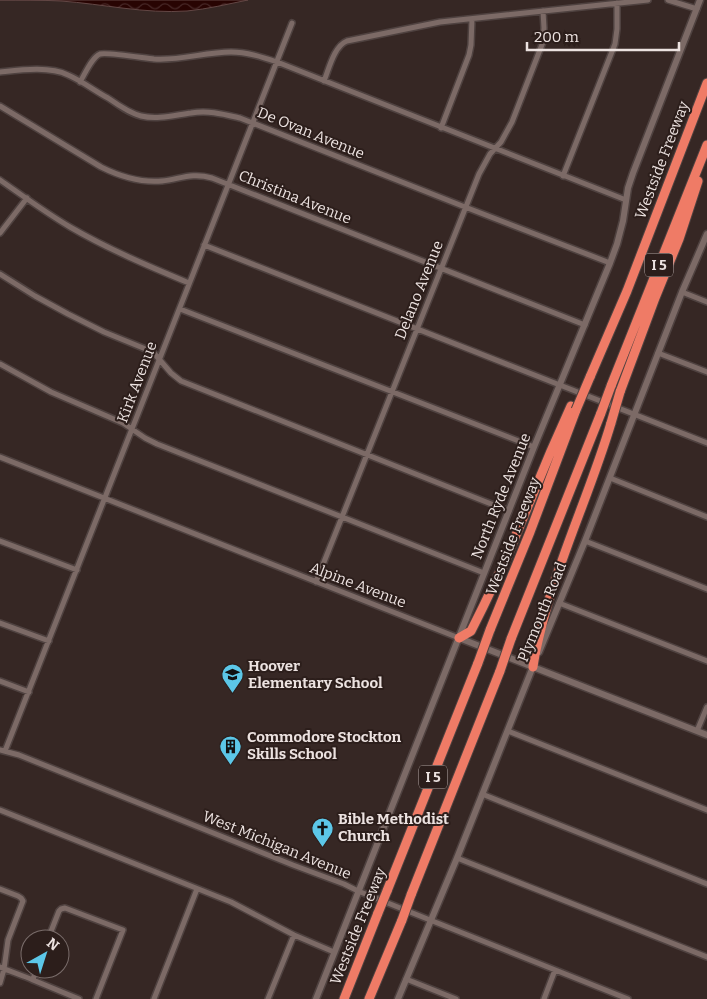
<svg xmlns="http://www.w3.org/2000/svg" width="707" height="999" viewBox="0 0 707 999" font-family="Bitter,serif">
  <defs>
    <pattern id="water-waves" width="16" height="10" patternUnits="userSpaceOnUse" patternTransform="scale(1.25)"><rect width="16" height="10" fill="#280402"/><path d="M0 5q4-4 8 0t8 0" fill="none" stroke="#472827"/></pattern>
  </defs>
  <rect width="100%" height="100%" fill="#362724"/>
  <path fill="url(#water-waves)" stroke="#634745" d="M0,0h248c-20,4 -40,9 -61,11 -42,3 -84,-7 -126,-10 -20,-1 -40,-1 -61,-1z"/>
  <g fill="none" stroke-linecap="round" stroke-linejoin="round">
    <defs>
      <path id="minor" d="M668,0l29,9
        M0,72c20,-2 49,-6 68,3 14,6 27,16 40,23 10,7 21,15 33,18 17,4 34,-1 50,-3 17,-3 32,1 49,5l225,89 145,56
        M324,81c5,-12 10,-35 23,-40l93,-19 208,-22
        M80,82c5,-8 12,-25 20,-28 7,-2 44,4 54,5 26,2 51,-7 77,-7 16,0 31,5 46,10l349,138
        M0,106l101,61c20,10 39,16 61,14 18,-2 30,-9 50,-3l373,147
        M441,128l28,-73 2,-10 1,-26
        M563,176l52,-132 2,-15v-26
        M0,180c23,16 46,33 70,47 38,22 78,39 119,56
        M0,233l27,-35
        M204,245l503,198
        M0,274l35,22 33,18 36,18 49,20 18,21 10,8 328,130
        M682,292l25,10
        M180,309l354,138
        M658,353l49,19
        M0,364l51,28 72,31 22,15 12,6 327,129
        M0,457l459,181
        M610,478l97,39
        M0,541l77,29
        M585,541l122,48
        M316,582l163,-408 11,-20 11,-12 11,-20 31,-80 1,-14 -1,-17
        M559,603l148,58
        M0,623l49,18
        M0,681l29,11
        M508,731l199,79
        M697,731l10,-24
        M0,750l19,5 274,110 51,19 14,7 72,29 198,79
        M5,751l287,-728
        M482,794l225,90
        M0,810l231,92 63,33 40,17
        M457,858l250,99
        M0,889l18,7 3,2 2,3 -15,39 -4,29 -4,14
        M48,939l11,-28 2,-2 4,-1 58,22 -27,69
        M0,967c11,5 22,8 33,13
        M36,969l-3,11 46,19
        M406,979l50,20
        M154,999l43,-110
        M268,999l26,-64
        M544,999l11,-29"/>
      <path id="tertiary" d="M459,638l248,97
        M539,652l46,-111 97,-249 25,-58
        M316,999l218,-552 76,-184 7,-19 6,-23 5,-33 5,-15 67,-173
        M398,999l59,-141 77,-194"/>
      <path id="motorway" d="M590,377l37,-86 80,-208
        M611,386l96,-241
        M620,392l35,-94 24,-59 19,-58
        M490,630l40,-98 46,-122
        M459,638l12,-7 12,-24 23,-48 45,-108 20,-45
        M511,639l90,-226
        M533,667c3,-22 9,-43 15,-64 18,-61 45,-119 63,-180
        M387,891l91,-228
        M411,895l89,-224
        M344,999l34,-86
        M369,999l33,-79"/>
    </defs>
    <use href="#minor" stroke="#4f4240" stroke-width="8"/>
    <use href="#tertiary" stroke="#4f4240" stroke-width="9"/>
    <use href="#motorway" stroke="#4f4240" stroke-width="11"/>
    <use href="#minor" stroke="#7c6a66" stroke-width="5"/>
    <use href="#tertiary" stroke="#7c6a66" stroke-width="6"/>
    <use href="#motorway" stroke="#ef7b66" stroke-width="9"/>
    <defs>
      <path id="motorway-bridge" d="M576,410l14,-33
        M601,413l10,-27
        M611,423l9,-31
        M478,663l12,-33
        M500,671l11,-32
        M378,913l9,-22
        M402,920l9,-25"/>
    </defs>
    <use href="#motorway-bridge" stroke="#4f4240" stroke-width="11" stroke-linecap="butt"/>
    <use href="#motorway-bridge" stroke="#ef7b66" stroke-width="9"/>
  </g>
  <defs>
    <symbol id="school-pin" viewBox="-11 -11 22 30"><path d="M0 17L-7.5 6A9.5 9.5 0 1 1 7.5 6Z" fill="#5cc7e8" stroke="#2c1e1b"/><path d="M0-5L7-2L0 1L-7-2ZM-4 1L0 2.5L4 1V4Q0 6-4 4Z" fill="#111"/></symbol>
    <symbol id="building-pin" viewBox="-11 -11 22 30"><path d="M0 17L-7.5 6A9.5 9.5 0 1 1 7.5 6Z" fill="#5cc7e8" stroke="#2c1e1b"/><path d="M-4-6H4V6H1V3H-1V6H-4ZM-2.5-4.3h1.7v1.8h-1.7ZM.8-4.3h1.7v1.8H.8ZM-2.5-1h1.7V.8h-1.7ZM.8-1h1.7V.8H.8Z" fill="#111"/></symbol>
    <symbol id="church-pin" viewBox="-11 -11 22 30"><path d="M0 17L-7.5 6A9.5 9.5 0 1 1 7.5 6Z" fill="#5cc7e8" stroke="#2c1e1b"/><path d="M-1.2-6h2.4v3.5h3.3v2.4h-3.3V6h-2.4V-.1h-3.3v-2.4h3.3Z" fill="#111"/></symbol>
  </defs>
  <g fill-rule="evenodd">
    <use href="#school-pin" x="220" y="662" width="25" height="34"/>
    <use href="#building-pin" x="218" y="734" width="25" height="34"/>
    <use href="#church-pin" x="310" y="816" width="25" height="34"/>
  </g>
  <g text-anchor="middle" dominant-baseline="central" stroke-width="4" stroke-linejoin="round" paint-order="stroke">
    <g fill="#2c1e1b" stroke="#b2a7a5" stroke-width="1">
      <rect x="645" y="253.5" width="28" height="23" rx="4"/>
      <rect x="419" y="765.5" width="28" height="23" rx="4"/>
    </g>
    <g font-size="14" font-weight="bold" fill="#ece2e0">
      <text x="659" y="265">I 5</text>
      <text x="433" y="777">I 5</text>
    </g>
    <g font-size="15" fill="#ece2e0" stroke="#2c1e1b">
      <text transform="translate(311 133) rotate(22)">De Ovan Avenue</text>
      <text transform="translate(662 160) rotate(-69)">Westside Freeway</text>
      <text transform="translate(295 197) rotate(22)">Christina Avenue</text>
      <text transform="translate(419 290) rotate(-68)">Delano Avenue</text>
      <text transform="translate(137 382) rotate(-69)">Kirk Avenue</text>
      <text transform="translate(501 496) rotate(-68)">North Ryde Avenue</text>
      <text transform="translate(513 536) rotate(-69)">Westside Freeway</text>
      <text transform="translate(358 585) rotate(21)">Alpine Avenue</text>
      <text transform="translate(542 612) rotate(-68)">Plymouth Road</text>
      <text transform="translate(277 845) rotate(22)">West Michigan Avenue</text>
      <text transform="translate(358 926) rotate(-68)">Westside Freeway</text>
    </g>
    <g font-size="15" font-weight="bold" fill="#ece2e0" stroke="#2c1e1b" text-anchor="start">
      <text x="248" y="666">Hoover<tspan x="248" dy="17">Elementary School</tspan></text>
      <text x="247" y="737">Commodore Stockton<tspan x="247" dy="17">Skills School</tspan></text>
      <text x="338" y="819">Bible Methodist<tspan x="338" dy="17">Church</tspan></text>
    </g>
  </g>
  <g transform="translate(45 954) rotate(39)"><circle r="24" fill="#2c1e1b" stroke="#796c6a"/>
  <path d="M0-4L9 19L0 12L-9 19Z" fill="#5cc7e8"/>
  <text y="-8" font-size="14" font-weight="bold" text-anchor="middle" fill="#ece2e0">N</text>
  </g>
  <path d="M527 42v8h152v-8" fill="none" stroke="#ece2e0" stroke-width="2.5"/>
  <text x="534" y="42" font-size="15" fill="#ece2e0" stroke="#2c1e1b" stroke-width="4" paint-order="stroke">200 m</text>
</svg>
